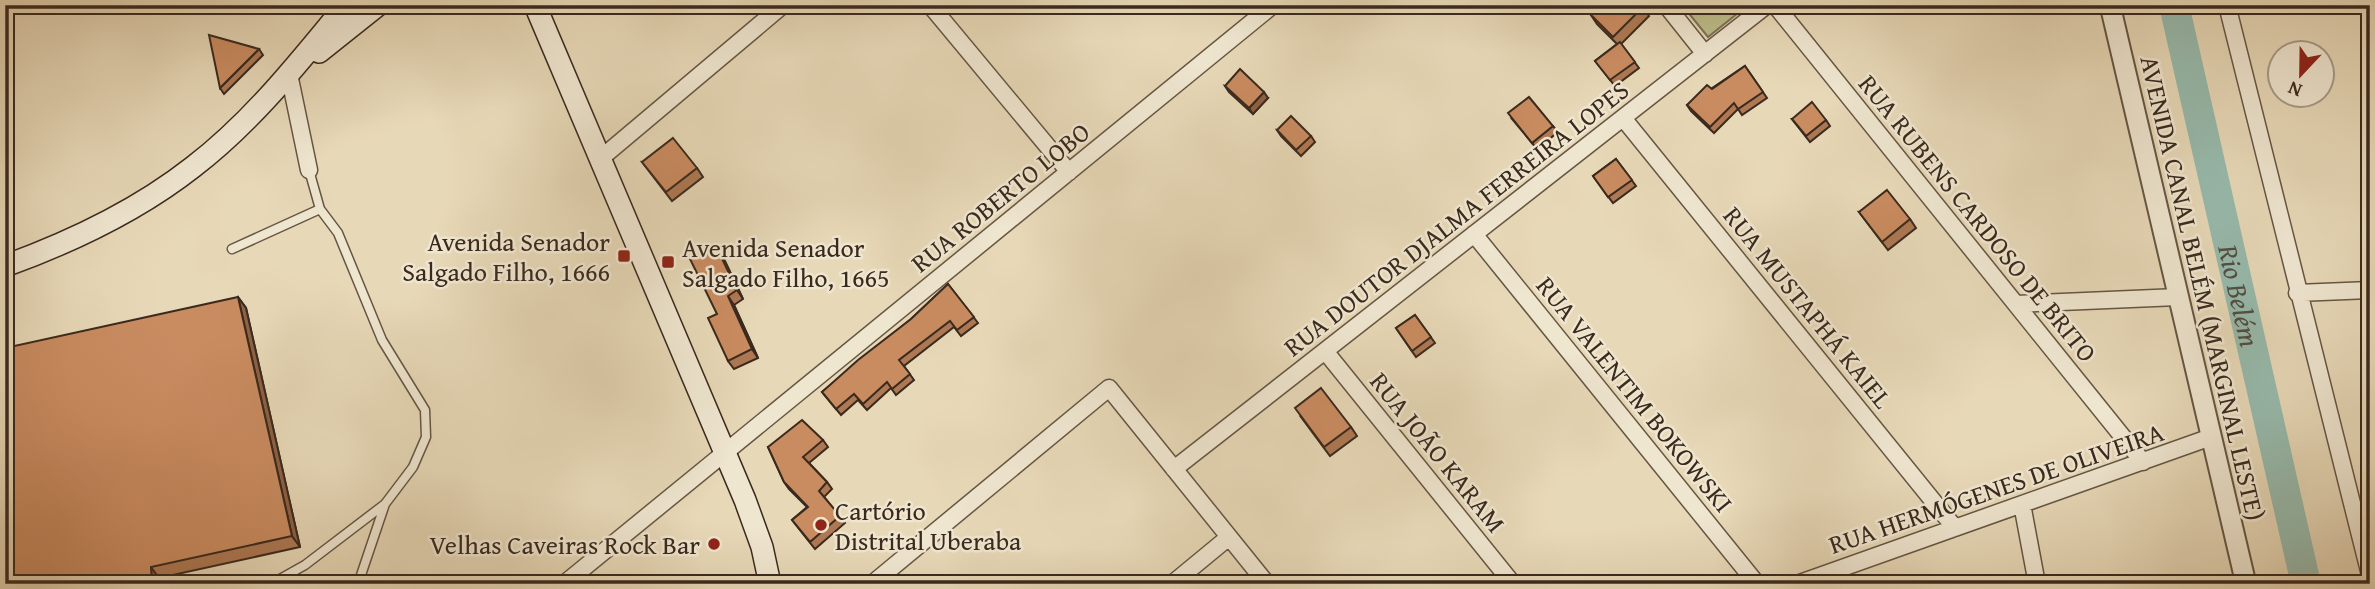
<svg xmlns="http://www.w3.org/2000/svg" width="2375" height="589" viewBox="0 0 2375 589" font-family="'Gentium Book Plus',serif">
  <rect width="100%" height="100%" fill="#e7d8b7"/>
  <filter id="stains"><feTurbulence type="fractalNoise" baseFrequency=".00286" numOctaves="4"/><feColorMatrix values="0 0 0 0 .2 0 0 0 0 .09 0 0 0 0 .02 0 0 0 .5 -.17"/></filter>
  <radialGradient id="worn" r=".72"><stop offset=".6" stop-color="#630" stop-opacity="0"/><stop offset="1" stop-color="#630" stop-opacity=".3"/></radialGradient>
  <path fill="#bcbd8a" stroke="#7b7454" stroke-width="2" d="M1682,5h66l-40,32z"/>
  <g fill="none" stroke-linecap="round" stroke-linejoin="round">
    <path stroke="#97baac" stroke-width="30" id="s1" d="M2174,5l132,579"/>
    <defs>
      <path id="service" d="M232,249l88,-40
        M271,584l34,-19 80,-61 28,-37 13,-30 -1,-27 -43,-70 -44,-107 -18,-24 -11,-39
        M358,584l27,-80"/>
      <path id="minor" d="M930,5l139,167
        M1666,5l39,49
        M1775,5l368,457
        M2227,5l143,570
        M289,74l20,96
        M1623,118l332,410
        M600,159l183,-154
        M1474,234l283,350
        M2297,293l73,-3
        M2016,304l162,-7
        M1325,351l188,233
        M1174,469l593,-464
        M2022,504l15,80
        M564,584l709,-579
        M872,584l237,-196 158,196
        M1172,584l57,-47
        M1797,584l414,-147"/>
      <path id="tertiary" d="M2110,5l136,579"/>
      <path id="secondary" d="M535,5l210,495 17,47 8,37
        M319,52l59,-47
        M5,266c66,-24 132,-55 188,-99 59,-45 106,-105 153,-162"/>
    </defs>
    <use href="#service" stroke="#655644" stroke-width="11"/>
    <use href="#minor" stroke="#655644" stroke-width="19"/>
    <use href="#tertiary" stroke="#655644" stroke-width="23"/>
    <use href="#secondary" stroke="#3a2a1e" stroke-width="24"/>
    <use href="#service" stroke="#efe6d0" stroke-width="8"/>
    <use href="#minor" stroke="#efe6d0" stroke-width="16"/>
    <use href="#tertiary" stroke="#efe6d0" stroke-width="19"/>
    <use href="#secondary" stroke="#efe6d0" stroke-width="21"/>
  </g>
  <path fill="#ad7853" stroke="#3a2a1e" stroke-width="2" d="M1643,7l6,9 -28,28 18,24 -24,18 -20,-25 22,-17 -20,-20 -6,-9z
    M259,49l4,6 -39,39 -4,-6z
    M1745,66l22,32 -25,17 -4,-6 -24,24 -23,-22 -4,-6z
    M1225,86l43,12 -15,16 -24,-22z
    M1512,119l41,7 5,6 -21,17z
    M1792,119l34,1 4,6 -20,16z
    M1277,130l34,6 4,6 -14,14 -20,-20z
    M1616,159l20,27 -23,17 -20,-27z
    M642,162l55,6 6,9 -31,24z
    M1859,212l51,7 6,9 -28,22z
    M716,246l6,9 21,44 -9,6 24,53 -24,11 -6,-8 -11,-47z
    M948,284l30,39 -17,13 -7,-9 -50,39 10,14 -18,15 -5,-7 -24,22 -9,-10 -17,15 -19,-23 89,-73z
    M238,297l8,11 54,239 -141,31v6h-154z
    M1415,315l20,28 -19,14 -20,-29z
    M1301,417l50,10 6,9 -27,20z
    M823,440l5,7 -19,16 18,19 5,7 -8,8 21,26 -30,26 -23,-29 15,-13 -18,-18 -5,-7 -16,-35z"/>
  <path fill="#8d6143" stroke="#3a2a1e" stroke-width="2" d="M1264,92l4,6 -15,16 -4,-6z
    M716,246l6,9 21,44 -6,-9z
    M728,296l6,9 24,53 -6,-9z
    M238,297l8,11 54,239 -8,-11z
    M151,567l8,11v6h-7z"/>
  <path fill="#c98b60" stroke="#3a2a1e" stroke-width="2" d="M1601,5h40l2,2 -30,30 -22,-22z
    M209,35l50,14 -39,39z
    M1620,42l15,20 -25,18 -15,-19z
    M1745,66l18,26 -25,17 -4,-6 -24,24 -23,-22 20,-20 5,4z
    M1240,69l24,23 -15,16 -24,-22z
    M1529,97l24,29 -21,17 -24,-30z
    M1812,102l14,18 -20,16 -14,-17z
    M1291,116l20,20 -15,14 -19,-20z
    M673,138l24,30 -31,24 -24,-30z
    M1616,159l16,21 -24,17 -15,-21z
    M1887,190l23,29 -28,23 -23,-30z
    M716,246l21,44 -9,6 24,53 -24,12 -20,-43 9,-4 -27,-55z
    M948,284l26,33 -17,13 -7,-9 -51,39 11,14 -18,15 -5,-7 -24,22 -9,-10 -18,15 -14,-17 36,-32 53,-41z
    M238,297l54,239 -141,31 1,17h-147v-236z
    M1415,315l16,22 -19,14 -16,-23z
    M1321,388l30,39 -27,20 -29,-39z
    M802,420l21,20 -20,17 24,25 -8,9 21,25 -30,26 -18,-22 16,-13 -24,-25 -16,-35z"/>
  <g fill="#8f2418" stroke="#efe6d0" stroke-width="2.5">
    <rect x="617" y="249" width="14" height="14" rx="3.5"/>
    <rect x="661" y="255" width="14" height="14" rx="3.5"/>
    <circle cx="821" cy="525" r="7"/>
    <circle cx="714" cy="544" r="7"/>
  </g>
  <g text-anchor="middle" dominant-baseline="central" stroke-width="5" stroke-linejoin="round" paint-order="stroke">
    <g font-size="26" fill="#3a2a1e" stroke="#efe6d0">
      <text transform="translate(1000 197) rotate(-39)">RUA ROBERTO LOBO</text>
      <text transform="translate(1456 218) rotate(-38)">RUA DOUTOR DJALMA FERREIRA LOPES</text>
      <text transform="translate(1978 218) rotate(51)">RUA RUBENS CARDOSO DE BRITO</text>
      <text transform="translate(2203 288) rotate(77)">AVENIDA CANAL BELÉM (MARGINAL LESTE)</text>
      <text transform="translate(1808 307) rotate(51)">RUA MUSTAPHÁ KAIEL</text>
      <text transform="translate(1635 394) rotate(51)">RUA VALENTIM BOKOWSKI</text>
      <text transform="translate(1438 452) rotate(51)">RUA JOÃO KARAM</text>
      <text transform="translate(1996 488) rotate(-19)">RUA HERMÓGENES DE OLIVEIRA</text>
    </g>
    <g font-size="26" fill="#3a2a1e" stroke="#efe6d0" text-anchor="end">
      <text x="610" y="241">Avenida Senador<tspan x="610" dy="30">Salgado Filho, 1666</tspan></text>
      <text x="682" y="247" text-anchor="start">Avenida Senador<tspan x="682" dy="30">Salgado Filho, 1665</tspan></text>
      <text x="835" y="510" text-anchor="start">Cartório<tspan x="835" dy="30">Distrital Uberaba</tspan></text>
      <text x="700" y="544">Velhas Caveiras Rock Bar</text>
    </g>
    <g font-size="28" font-style="italic" fill="#514e42" stroke="#efe6d0">
      <text stroke="none"><textPath href="#s1" startOffset="298">Rio Belém</textPath></text>
    </g>
  </g>
  <rect width="2375" height="589" fill="none" stroke="#e7d8b7" stroke-width="28"/>
  <rect x="7" y="7" width="2361" height="575" fill="none" stroke="#3a2a1e" stroke-width="3.5"/>
  <rect x="14" y="14" width="2347" height="561" fill="none" stroke="#3a2a1e" stroke-width="2"/>
  <g transform="translate(2301 74) rotate(202)"><circle r="33" fill="#efe6d0" stroke="#a79b89" stroke-width="2"/>
  <path d="M0-5L12 26L0 18L-12 26Z" fill="#8f2418"/>
  <text y="-10" font-size="19" font-weight="bold" text-anchor="middle" fill="#3a2a1e">N</text>
  </g>
  <rect width="100%" height="100%" filter="url(#stains)"/>
  <rect width="100%" height="100%" fill="url(#worn)"/>
</svg>
